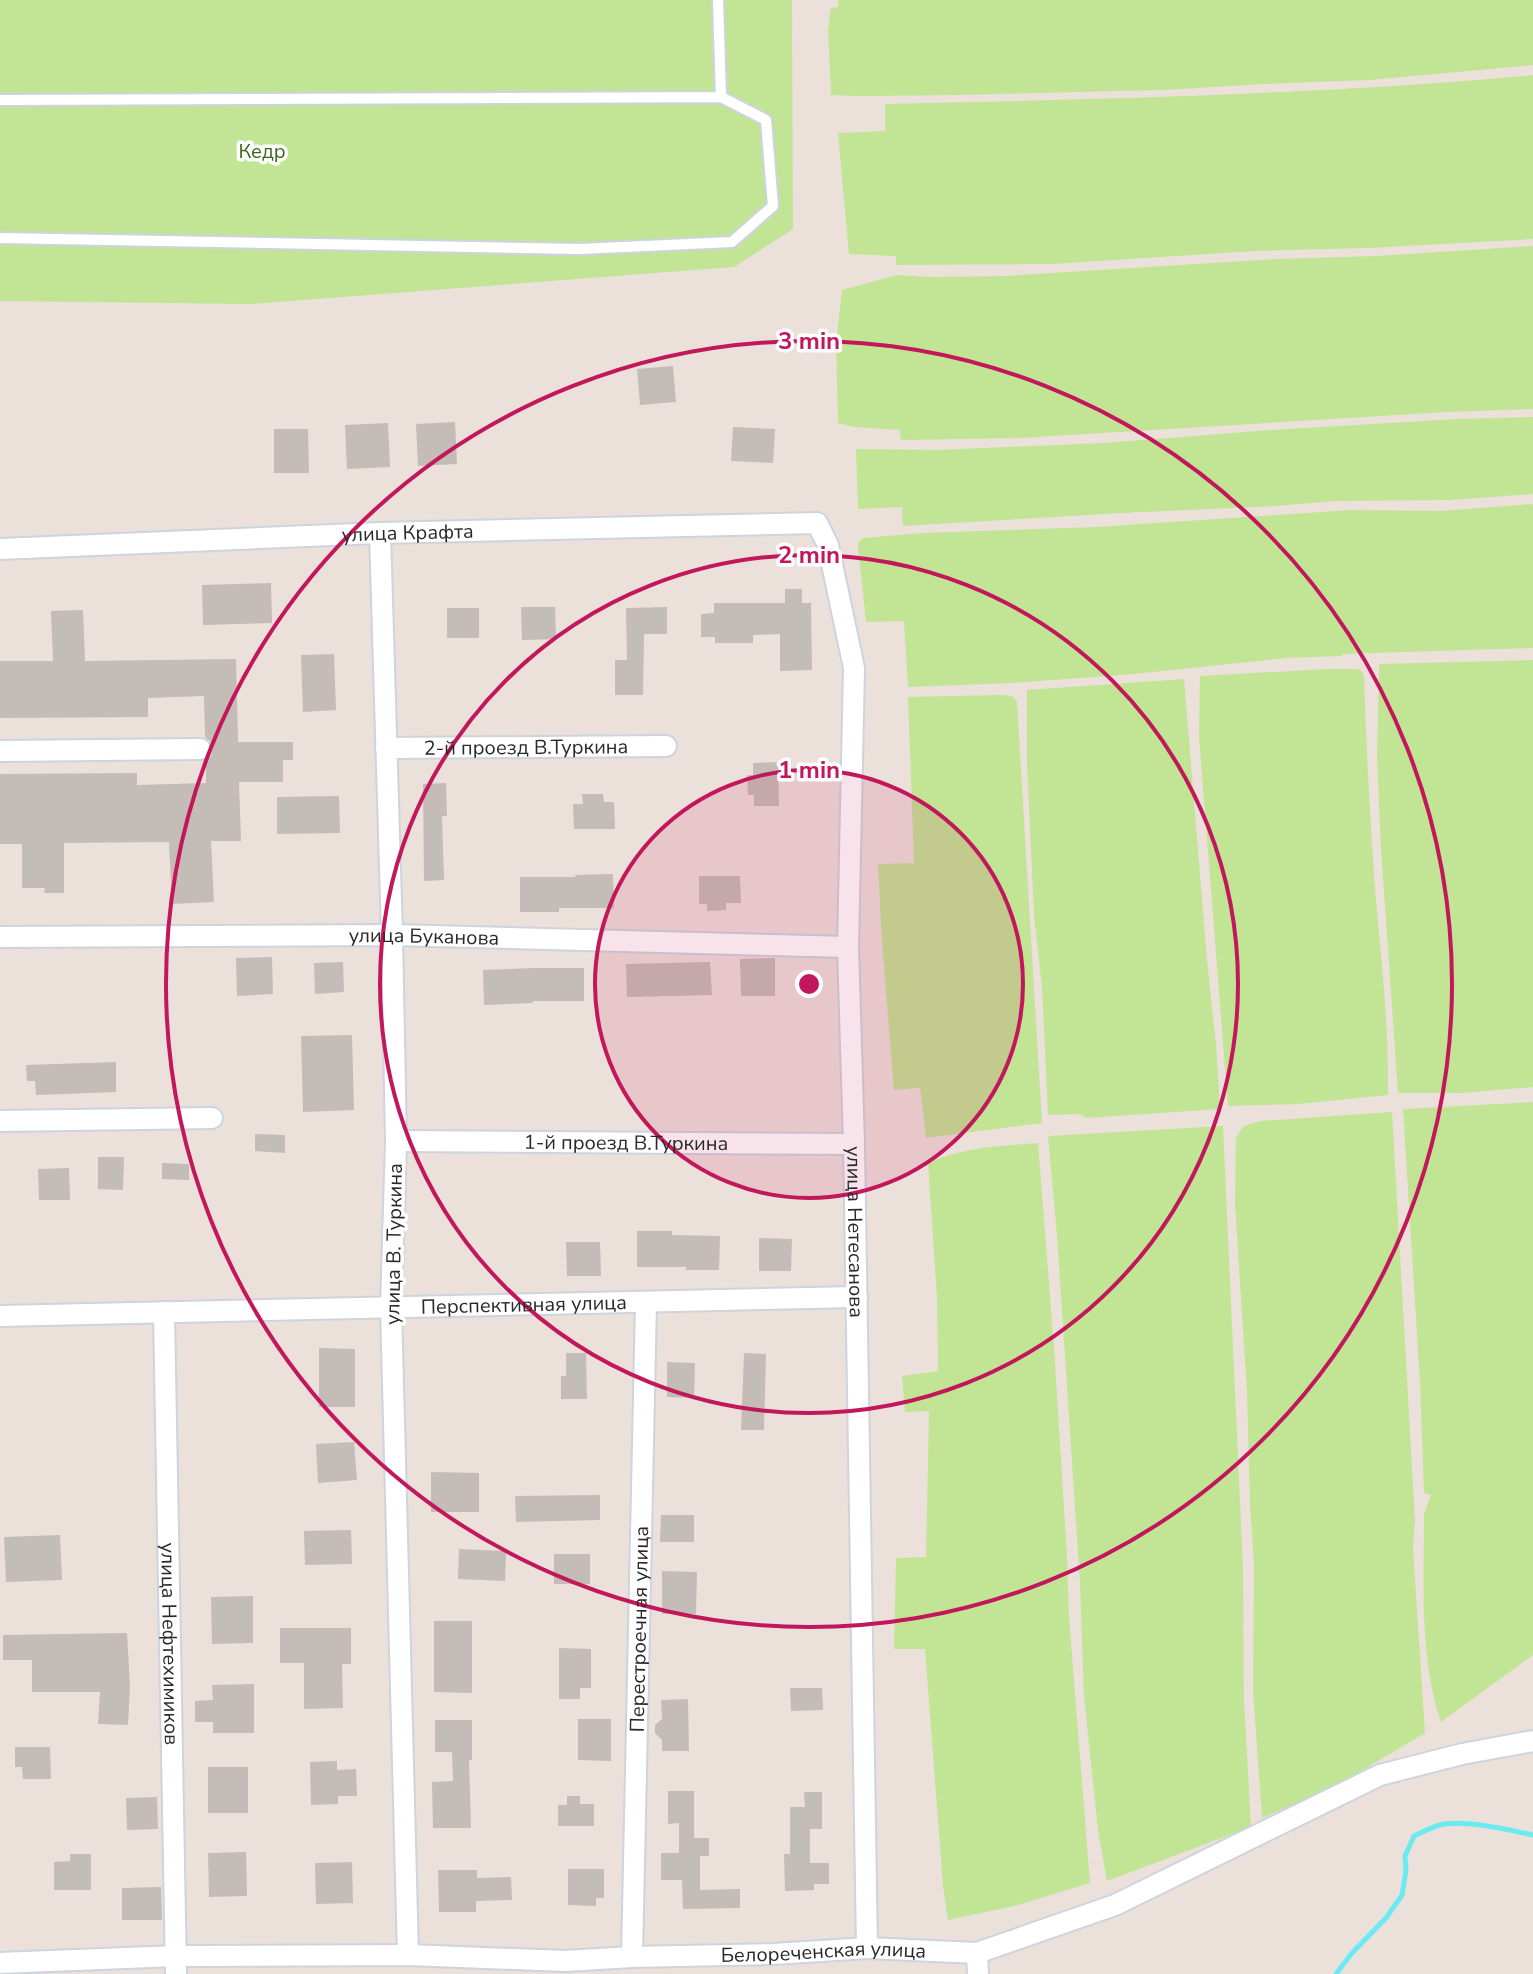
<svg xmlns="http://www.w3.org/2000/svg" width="1533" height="1974" viewBox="0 0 1533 1974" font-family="'Nunito Sans',sans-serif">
  <rect width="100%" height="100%" fill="#ece0da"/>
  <path fill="#c2e495" d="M0,0h792l1,229 -59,38 -482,37 -252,-3z
    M838,0h695v65l-164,15 -105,4 -101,6 -205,5 -97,1 -30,-1 -3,-65 3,-22 7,-1z
    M1533,75v164l-166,9 -112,3 -204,13 -155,1v-9l-47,-2 -11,-121 47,-2v-27c216,-5 433,-9 648,-29z
    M1533,246v163l-86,3 -427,26 -119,2 -1,-10 -46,-3 -16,-4 -2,-81 6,-52 55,-15 32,2 77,-1 271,-17 99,-3z
    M1533,417v77l-83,6 -116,1 -57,5 -156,7 -218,13 -1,-19 -44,2 -2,-60 79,1 168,-7 168,-13 186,-11z
    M1533,504v144l-191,6 -1,2 -54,2 -153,16 -122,9 -104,4 -4,-66 -38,1 -8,-76 1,-5 5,-3 58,-5 175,-6 253,-17 90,1z
    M1533,660v427l-72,6h-63l-17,-244 -4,-92 2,-91 1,-2z
    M1327,669h32l5,6c2,71 6,142 11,213 6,69 14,137 13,207l-89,9 -71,2 -29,-369 1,-61z
    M1184,679l23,281 9,84 4,65 -134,9 -6,-4 -32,1 -6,-128 -8,-72 -7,-152v-73z
    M1002,695l10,1 5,6 25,421 -116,15 -6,-50 -26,2 -12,-147 -4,-79 36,-1 -6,-166z
    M1533,1102v553l-92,67c-22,-66 -17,-139 -17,-208l7,-19 -7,-2 -4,-110 -17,-274z
    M1392,1112l23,409 -2,27 12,185 -91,54 -72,31 -9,-127 1,-126 -4,-61 -3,-113 -12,-186 1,-67 7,-11 9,-4 10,-2z
    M1223,1126l20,443 1,131 7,127 -144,54 -9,-51 -14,-134 -4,-113 -23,-348 -9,-99z
    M1038,1143l16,204 13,209 2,61 21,266 -76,23 -66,14 -5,-34 -18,-237h-31l2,-91 30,-1 3,-146 -24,1 -3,-36 36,-5 -1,-73 -9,-135c34,-16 73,-17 110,-20z"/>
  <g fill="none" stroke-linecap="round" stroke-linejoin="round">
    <path stroke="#6aebf1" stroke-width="5" d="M1336,1974l16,-21 34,-35 16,-23 4,-24 -1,-15 9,-20c10,-5 20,-10 30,-12 27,-3 62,5 89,11"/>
  </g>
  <path fill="#c4bcb6" d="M673,366l3,36 -36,3 -3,-36z
    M455,422l2,42 -39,2 -2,-42z
    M388,423l2,44 -43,2 -2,-44z
    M733,427l42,2 -2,34 -42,-2z
    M274,429h34l1,44h-35z
    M271,583l1,40 -69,2 -1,-40z
    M785,589h17v14h9l1,67 -32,1v-37l-27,1v8h-38v-6h-14v-23l13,-1v-10h71z
    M521,607h34l1,32 -34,1z
    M667,607v27h-23l-1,61h-28v-35h12l-1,-52z
    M447,608h32v30h-32z
    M83,610l2,51 151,-2 2,83h55v18h-10v22h-44l2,59h-30l3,61 -42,2 -3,-62 -105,1v50h-20l1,-5h-23v-44h-22v-70l137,-1v12l69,-2v-22l5,-5 2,-8 -2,-6 -6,-5 -1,-41 -56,2v19l-148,1v-57h53l-2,-50z
    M334,654l2,56 -33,2 -2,-57z
    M778,762l1,44h-25v-11h-6l-1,-20h6v-12z
    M446,783l1,33h-5l2,64 -20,1 -1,-97z
    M582,794h21l1,8h10l1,27h-41l-1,-25h10z
    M339,796l1,37 -63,1v-37z
    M613,874l1,34h-55v4h-39v-35h56l-1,-2z
    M699,876h41l1,27h-15v7l-19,1v-7h-8z
    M272,957l1,37 -36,2 -1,-38z
    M775,958v38h-34l-1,-37z
    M343,962l1,30 -29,2 -1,-31z
    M710,962l2,33 -85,2 -1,-33z
    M535,968h49v33h-51v2l-49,2 -1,-35z
    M352,1035l2,75 -51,2 -2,-76z
    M116,1062v30l-80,3 -1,-14h-8l-1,-16z
    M255,1134l30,1v18l-30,-2z
    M98,1157h26l-1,33 -25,-1z
    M162,1163l27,1v16l-27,-1z
    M69,1168l1,32h-31l-1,-31z
    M637,1231h35v4l48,1 -1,34h-33v-3h-49z
    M759,1238l33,1 -1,32h-32z
    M566,1242h34l1,34h-34z
    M319,1348l36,1v58h-36z
    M566,1353h20l1,46h-26v-23h5z
    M744,1353l22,1 -2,76h-23z
    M667,1362l28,1 -1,35 -27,-1z
    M354,1442l3,38 -39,3 -2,-39z
    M431,1472l48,1v39h-48z
    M600,1495v25l-84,2 -1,-26z
    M661,1515h33v27h-34z
    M351,1530l1,34 -47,1 -1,-34z
    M60,1535l2,45 -56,2 -2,-45z
    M459,1549l47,2 -1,30 -47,-2z
    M554,1554h36v30h-36z
    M662,1571l35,1 -1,42h-34z
    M253,1596v47l-41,1 -1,-47z
    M434,1621h38v72l-38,-1z
    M280,1628h71v36h-9l1,44 -39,1v-46h-24z
    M127,1633l3,53 -2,39 -30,-1 2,-32h-68v-32h-29v-25z
    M559,1648l32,1v39h-11v11h-21z
    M254,1684v49h-41v-11h-18v-21l18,-1 -1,-15z
    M790,1688h32l1,22 -32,1z
    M688,1699l1,52h-27v-11l-7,-7v-8l7,-6 -1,-19z
    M578,1719h33v42l-33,-1z
    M435,1720h37v40h-3l2,68h-38l-1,-46 21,-1 -1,-29h-17z
    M15,1747h35l1,32h-28l-1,-12h-7z
    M337,1761v9l19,-1 1,27h-19v8l-27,1 -1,-43z
    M208,1767h40v46h-40z
    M668,1791h26v47h15v18h-9v34l40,-1v19l-57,1 -1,-29h-21v-27h18v-30l-11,1z
    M804,1792h18v37h-12v34h19v21h-15v6l-29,1 -1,-37h6v-47h15z
    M567,1796h13v8h14v22h-36v-21h9z
    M157,1797l1,32 -31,1 -1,-32z
    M246,1852l1,44 -38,1 -1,-44z
    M70,1854h21v36h-37v-28l16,-1z
    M352,1862l1,41 -37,1 -1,-41z
    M568,1869h36v29h-8v8l-28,-1z
    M438,1870h39v8l34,-1 1,23 -36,1v11h-37z
    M161,1887l1,33h-40v-32z"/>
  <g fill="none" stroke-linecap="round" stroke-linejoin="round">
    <defs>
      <path id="lane" d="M0,100l721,-3
        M0,238l580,11 152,-7 41,-36 -7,-86 -45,-23 -3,-97"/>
      <g id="street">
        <path d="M380,533l12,402 4,206 -5,166 17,648"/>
        <path id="s1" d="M0,549l380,-16 437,-10 11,22 26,123 -6,279 6,197 13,804"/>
        <path id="s2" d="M386,748l280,-2"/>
        <path d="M0,751l200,-2"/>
        <path id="s3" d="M0,937l392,-2 456,12"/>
        <path d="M0,1121l212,-3"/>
        <path id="s4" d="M396,1141l458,3"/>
        <path id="s5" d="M164,1312l12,662"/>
        <path id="s6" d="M0,1316l857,-19"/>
        <path d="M977,1953l1,21"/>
        <path id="s7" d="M632,1957l14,-655"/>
        <path id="s8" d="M0,1963l176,-7 232,-1 157,6 67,-4 142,-3 93,-6 110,5 138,-48 265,-130 82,-21 71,-13"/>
      </g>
    </defs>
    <use href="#lane" stroke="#cdd4df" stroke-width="14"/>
    <use href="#street" stroke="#cdd4df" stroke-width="24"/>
    <use href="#lane" stroke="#fff" stroke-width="10"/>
    <use href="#street" stroke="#fff" stroke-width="20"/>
  </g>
  <circle cx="809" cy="984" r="214" fill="#c2185b" fill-opacity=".12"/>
  <g fill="none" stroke="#c2185b" stroke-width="4">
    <circle cx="809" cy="984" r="214"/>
    <circle cx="809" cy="984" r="429"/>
    <circle cx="809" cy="984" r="643"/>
  </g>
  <g text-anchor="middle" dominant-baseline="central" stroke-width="7" stroke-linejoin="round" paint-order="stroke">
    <g font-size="20" fill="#3a6718" stroke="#fff">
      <text x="262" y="151">Кедр</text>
    </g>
    <g font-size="20" fill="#292929" stroke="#fff">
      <text stroke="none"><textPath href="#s1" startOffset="408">улица Крафта</textPath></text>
      <text stroke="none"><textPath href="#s2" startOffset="140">2-й проезд В.Туркина</textPath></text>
      <text stroke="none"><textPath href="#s3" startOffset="424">улица Буканова</textPath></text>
      <text stroke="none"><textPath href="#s4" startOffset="230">1-й проезд В.Туркина</textPath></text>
      <text stroke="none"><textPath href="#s1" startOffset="1532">улица Нетесанова</textPath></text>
      <text transform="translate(394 1244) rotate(-89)">улица В. Туркина</text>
      <text stroke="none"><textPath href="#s6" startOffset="524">Перспективная улица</textPath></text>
      <text stroke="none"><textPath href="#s7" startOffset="328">Перестроечная улица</textPath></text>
      <text stroke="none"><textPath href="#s5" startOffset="332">улица Нефтехимиков</textPath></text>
      <text stroke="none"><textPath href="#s8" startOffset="824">Белореченская улица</textPath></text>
    </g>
  </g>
  <circle cx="809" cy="984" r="12" fill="#c2185b" stroke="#fff" stroke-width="4"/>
  <g font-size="24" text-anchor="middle" font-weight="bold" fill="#c2185b" stroke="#fff" stroke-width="7" stroke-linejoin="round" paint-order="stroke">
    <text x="809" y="349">3 min</text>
    <text x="809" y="563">2 min</text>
    <text x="809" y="778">1 min</text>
  </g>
</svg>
